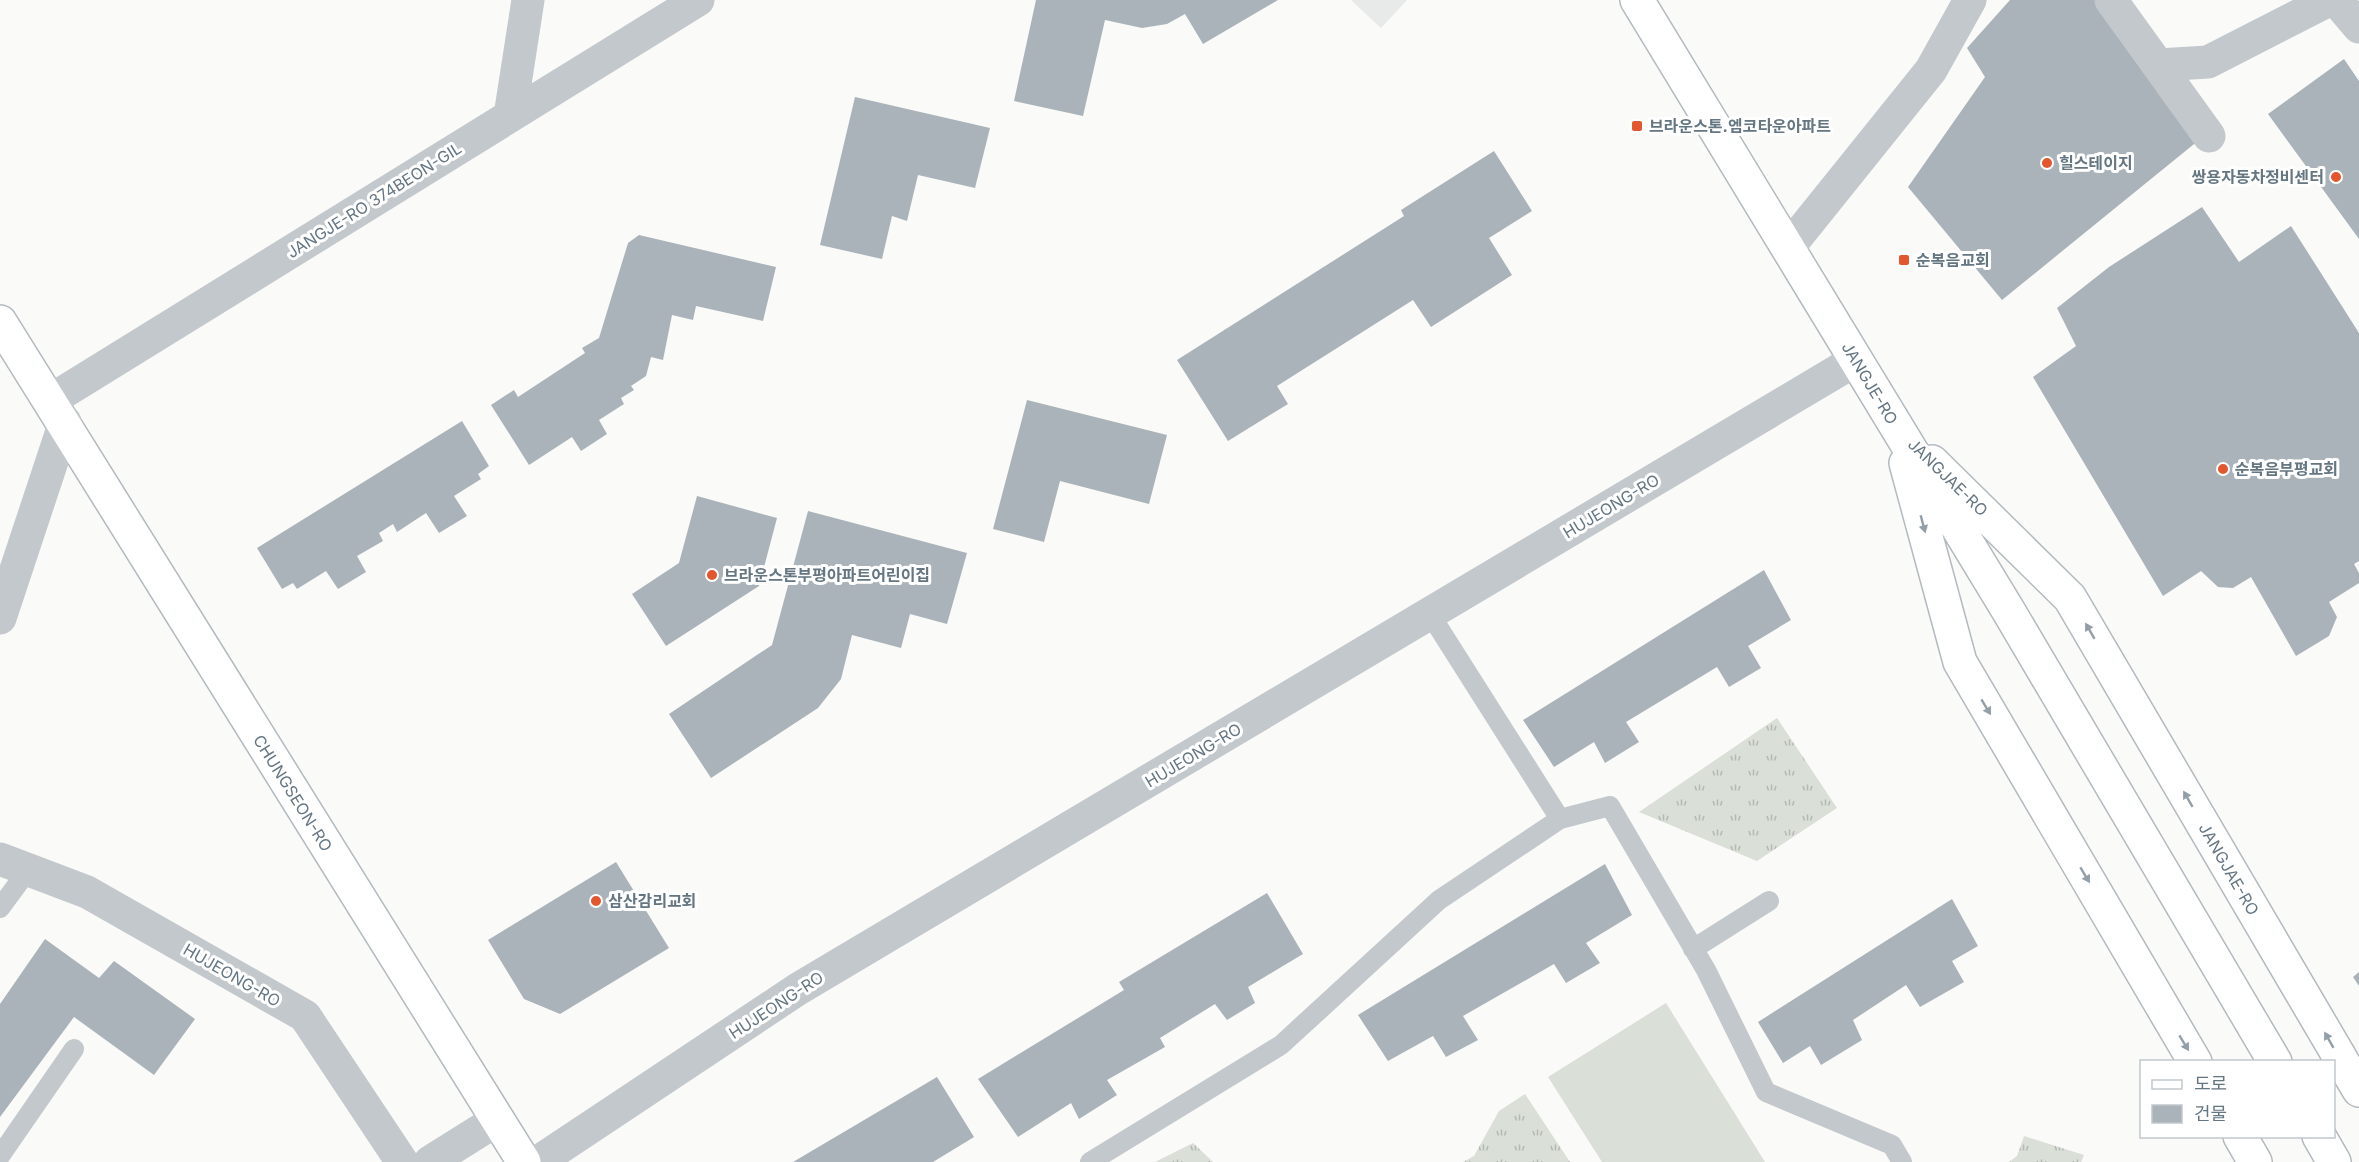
<svg xmlns="http://www.w3.org/2000/svg" width="2359" height="1162" viewBox="0 0 2359 1162" font-family="Inter,'Noto Sans KR',sans-serif">
  <defs>
    <pattern id="grass-tufts" width="24" height="20" patternUnits="userSpaceOnUse" patternTransform="scale(1.5)"><rect width="24" height="20" fill="#dadfd7"/><path d="M3 7l-1-3M5 7V3M7 7l1-3M15 17l-1-3M17 17v-4M19 17l1-3" fill="none" stroke="#b4b9b4"/></pattern>
  </defs>
  <rect width="100%" height="100%" fill="#fafaf8"/>
  <path fill="#e8e9e9" d="M1351,0h56l-26,28z"/>
  <path fill="url(#grass-tufts)" d="M1777,718l60,90 -80,53 -118,-49z
    M1525,1094l45,68h-107l11,-6 25,-45z
    M2024,1136l60,19 -3,7h-72l8,-6z
    M1193,1143l20,19h-58z"/>
  <path fill="#dadfd7" d="M1666,1003l99,159h-163l-54,-85z"/>
  <path fill="#aab3b9" d="M1036,0h242l-75,44 -18,-30 -18,10 -25,4 -37,-8 -22,96 -69,-15z
    M2010,0h85l104,140 -197,160 -94,-113 77,-110 -18,-29z
    M2344,59l15,22v158l-91,-125z
    M855,97l135,31 -15,60 -57,-13 -11,46 -15,-5 -10,43 -62,-14z
    M1494,151l38,60 -43,27 23,37 -81,52 -18,-27 -136,86 11,18 -60,37 -51,-81 227,-144 -3,-6z
    M2202,207l37,55 52,-36 68,107v228l-5,3 5,9v10l-30,19 8,15 -8,19 -33,20 -45,-79 -18,11 -15,-1 -17,-16 -38,25 -130,-219 43,-31 -19,-38 52,-41z
    M639,235l137,32 -13,54 -67,-15 -3,14 -21,-5 -9,45 -12,-3 -5,19 -15,10 3,4 -13,8 3,6 -25,16 8,14 -26,17 -9,-14 -43,28 -38,-60 23,-15 4,7 67,-44 -3,-5 17,-10 29,-95z
    M1027,400l140,35 -18,69 -89,-23 -16,61 -51,-13z
    M462,421l27,45 -11,8 3,5 -27,17 13,20 -28,17 -13,-20 -29,19 -4,-8 -14,9 4,8 -26,15 9,16 -28,17 -12,-18 -29,18 -4,-6 -11,6 -25,-41z
    M697,496l80,22 -18,68 -93,60 -34,-52 47,-31z
    M808,511l159,42 -20,71 -37,-10 -9,34 -49,-13 -11,44 -23,29 -107,70 -42,-64 103,-69z
    M1764,570l27,50 -43,26 13,22 -32,19 -12,-20 -91,55 13,20 -34,21 -11,-21 -40,25 -31,-47z
    M616,862l53,86 -109,66 -36,-15 -36,-59z
    M1605,864l27,51 -46,28 14,20 -34,20 -12,-19 -91,52 15,24 -32,17 -13,-21 -45,25 -30,-46z
    M1267,893l36,61 -55,33 7,16 -28,17 -12,-16 -55,34 5,9 -58,33 10,15 -38,24 -8,-16 -53,34 -40,-58 146,-89 -5,-8z
    M1952,899l26,47 -26,15 12,21 -44,25 -14,-22 -53,35 9,20 -41,25 -11,-19 -27,17 -25,-41z
    M45,939l54,39 15,-17 81,58 -41,56 -80,-58 -74,100v-113z
    M2359,972v14l-6,-9z
    M937,1077l37,60 -41,25h-140z"/>
  <g fill="none" stroke-linecap="round" stroke-linejoin="round">
    <defs>
      <path id="secondary" d="M1637,0l371,610 267,452
        M0,322l524,840
        M1932,462l138,136 289,492
        M1906,463l54,199 235,400
        M2240,1136l15,26
        M2319,1136l15,26"/>
    </defs>
    <use href="#secondary" stroke="#b3babf" stroke-width="36"/>
    <path stroke="#c3c8cc" stroke-width="20" d="M1430,614l130,205 50,-13 96,164 60,122 126,53 10,17
      M0,908l28,-38
      M1693,949l76,-48
      M0,1156l74,-107
      M1090,1162l191,-117 158,-145 121,-81"/>
    <path stroke="#c3c8cc" stroke-width="33" d="M2111,0l98,136
      M2336,0l23,27
      M2158,65l50,-3 121,-62
      M510,116l18,-116
      M1788,248l143,-178 39,-70
      M51,400l647,-400
      M0,618l65,-196
      M0,859l87,33 218,124 97,146
      M430,1162l67,-42
      M538,1162l260,-173 1058,-629"/>
    <use href="#secondary" stroke="#fff" stroke-width="33"/>
  </g>
  <defs><path id="oneway-solid" d="M-6-.8H1V-3.2L6.5 0L1 3.2V.8H-6Z" transform="scale(1.5)"/></defs>
  <g fill="#939fa8">
    <use href="#oneway-solid" transform="translate(1923 524) rotate(75)"/>
    <use href="#oneway-solid" transform="translate(2090 631) rotate(-120)"/>
    <use href="#oneway-solid" transform="translate(1986 707) rotate(59)"/>
    <use href="#oneway-solid" transform="translate(2188 799) rotate(-120)"/>
    <use href="#oneway-solid" transform="translate(2085 875) rotate(59)"/>
    <use href="#oneway-solid" transform="translate(2329 1040) rotate(-120)"/>
    <use href="#oneway-solid" transform="translate(2184 1043) rotate(59)"/>
  </g>
  <g fill="#e4572e" stroke="#fff" stroke-width="2">
    <rect x="1631" y="120" width="12" height="12" rx="3"/>
    <circle cx="2047" cy="163" r="6"/>
    <circle cx="2336" cy="177" r="6"/>
    <rect x="1898" y="254" width="12" height="12" rx="3"/>
    <circle cx="2223" cy="469" r="6"/>
    <circle cx="712" cy="575" r="6"/>
    <circle cx="596" cy="901" r="6"/>
  </g>
  <g text-anchor="middle" dominant-baseline="central" stroke-width="6" stroke-linejoin="round" paint-order="stroke">
    <g font-size="16" font-weight="bold" fill="#657683" stroke="#fff" text-anchor="start">
      <text x="1649" y="126">브라운스톤.엠코타운아파트</text>
      <text x="2059" y="163">힐스테이지</text>
      <text x="2324" y="177" text-anchor="end">쌍용자동차정비센터</text>
      <text x="1916" y="260">순복음교회</text>
      <text x="2235" y="469">순복음부평교회</text>
      <text x="724" y="575">브라운스톤부평아파트어린이집</text>
      <text x="608" y="901">삼산감리교회</text>
    </g>
    <g font-size="16" fill="#657683" stroke="#fff">
      <text transform="translate(374 200) rotate(-32)">JANGJE-RO 374BEON-GIL</text>
      <text transform="translate(1870 383) rotate(59)">JANGJE-RO</text>
      <text transform="translate(1948 477) rotate(44)">JANGJAE-RO</text>
      <text transform="translate(1611 506) rotate(-31)">HUJEONG-RO</text>
      <text transform="translate(1193 755) rotate(-31)">HUJEONG-RO</text>
      <text transform="translate(293 793) rotate(58)">CHUNGSEON-RO</text>
      <text transform="translate(2229 869) rotate(60)">JANGJAE-RO</text>
      <text transform="translate(232 975) rotate(30)">HUJEONG-RO</text>
      <text transform="translate(776 1005) rotate(-33)">HUJEONG-RO</text>
    </g>
  </g>
  <rect x="2140" y="1060" width="195" height="78" fill="#ffffff" stroke="#c1c8cd" stroke-width="1.5"/>
  <rect x="2152" y="1080" width="30" height="9" fill="#ffffff" stroke="#c1c8cd" stroke-width="1.5"/>
  <text x="2194" y="1090" font-size="18" fill="#657683">도로</text>
  <rect x="2152" y="1105" width="30" height="18" fill="#aab3b9" stroke="#c1c8cd" stroke-width="1.5"/>
  <text x="2194" y="1120" font-size="18" fill="#657683">건물</text>
</svg>
